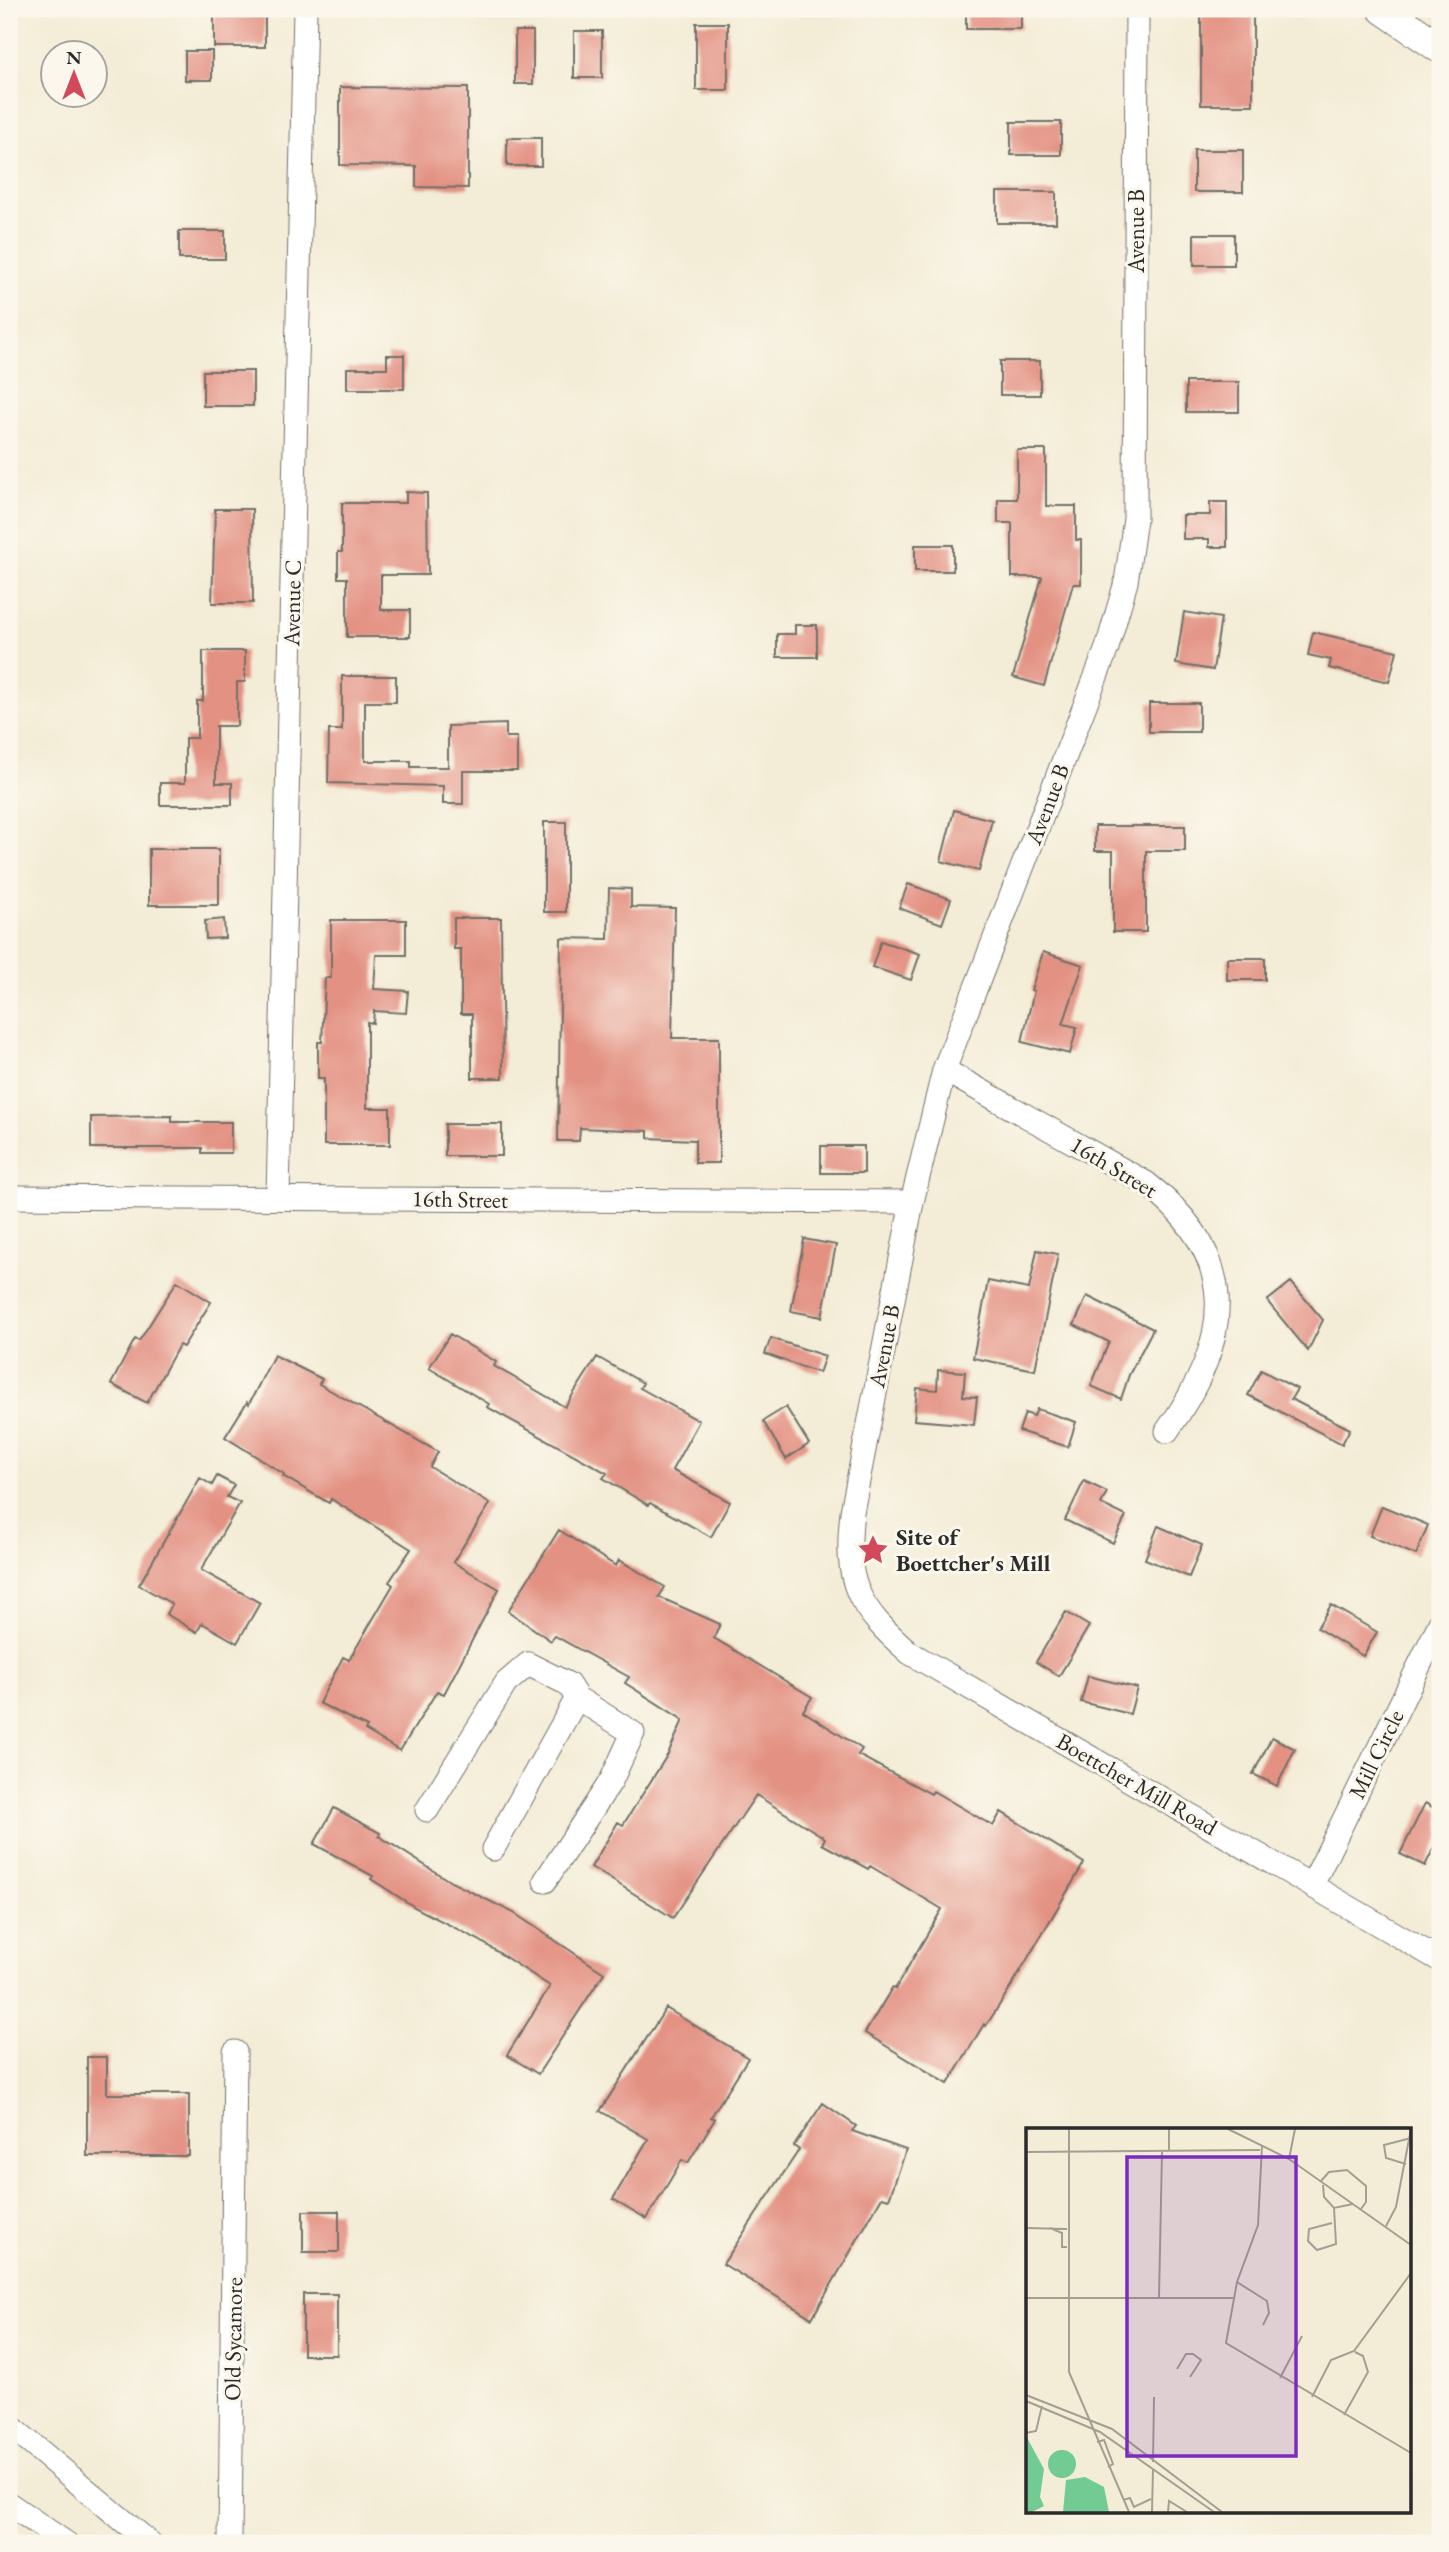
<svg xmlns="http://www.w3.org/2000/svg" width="1449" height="2552" viewBox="0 0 1449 2552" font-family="'EB Garamond',serif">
  <rect width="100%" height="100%" fill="#fbf7ec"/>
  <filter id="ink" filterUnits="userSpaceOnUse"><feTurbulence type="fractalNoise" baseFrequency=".0143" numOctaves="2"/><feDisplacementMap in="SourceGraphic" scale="14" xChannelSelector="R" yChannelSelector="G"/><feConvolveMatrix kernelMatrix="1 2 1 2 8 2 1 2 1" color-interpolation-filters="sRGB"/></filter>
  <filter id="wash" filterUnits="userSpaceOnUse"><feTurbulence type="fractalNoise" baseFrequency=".00686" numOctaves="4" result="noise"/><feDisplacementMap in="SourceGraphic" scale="28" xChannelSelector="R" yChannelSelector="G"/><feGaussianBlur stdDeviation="1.57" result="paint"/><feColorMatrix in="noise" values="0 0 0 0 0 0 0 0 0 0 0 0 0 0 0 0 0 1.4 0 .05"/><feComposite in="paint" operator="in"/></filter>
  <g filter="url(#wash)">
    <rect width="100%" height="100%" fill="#f3ecd6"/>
    <g id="blocks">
      <path fill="#e39182" d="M966,9h55v20h-55z
        M1201,9h52v96h-52z
        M214,11h51v36h-51z
        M696,23h32v67h-32z
        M515,31h18v53h-18z
        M574,31h28v47h-28z
        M185,51h27v29h-27z
        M340,87l128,1v100l-52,-1v-21l-76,-1z
        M1011,122h50v33h-50z
        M507,138h34v28h-34z
        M1194,150h49v42h-49z
        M997,192h59v31h-59z
        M179,231h46v28h-46z
        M1194,234h40v31h-40z
        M387,355h17v34h-57v-21h40z
        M1000,361h40v34h-40z
        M203,371h50v35h-50z
        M1186,382h53v30h-53z
        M1017,450h29v56h30v34h5v44h-8l-29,102 -31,-9 29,-100h-30v-54h-14v-24h19z
        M406,492l21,1 1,82h-47v35h29v27h-63v-59h-9v-26h4v-49h64z
        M1210,502h17v45h-18v-8h-26v-24h27z
        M215,509h37l1,94h-41z
        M915,545h38v26h-38z
        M1184,612l37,6 -8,52 -37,-6z
        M795,625h22v32h-40v-23h18z
        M1313,632l84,19 -8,31 -60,-14 2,-8 -23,-5z
        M203,651h42v31h-8v44h-21v57h16v22h-72v-22h25v-45h12v-37h6z
        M342,676h54v26h-31v59h46v6h37v-41l58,-2v13h11v34h-54v33h-20v-18l-115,-3 1,-53h13z
        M1149,703h50v29h-50z
        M954,810l38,10 -13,51 -38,-10z
        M544,822h22v90h-22z
        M1095,826h90v25h-39v81h-33v-81h-18z
        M149,849h70v56h-70z
        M908,884l43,15 -9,25 -43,-16z
        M609,888l22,1v18l44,1 -3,130h47v125h-24v-23l-47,-2v-7l-68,-3 -1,13h-21l3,-203 47,1z
        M454,918h47l2,160h-31v-64h-11v-65h-7z
        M224,919l1,19 -19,1 -1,-18z
        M331,920h75v35h-30l-2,34 34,2 -2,22 -32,-2 -1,12 -6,-1v86h23v37h-66v-67h-6v-36h4l3,-64h6z
        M881,941l39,13 -9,26 -39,-13z
        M1043,952l40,13 -20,59 14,3 -7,27 -48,-12 12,-51 -3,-1z
        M1227,958h38v22h-38z
        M172,1116v6h59v31h-29v-5h-111v-31z
        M445,1124h57v32h-57z
        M821,1146h43v27h-43z
        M804,1239l32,6 -14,72 -31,-6z
        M1037,1250l21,4 -23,116 -62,-12 15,-77 41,8z
        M177,1281l34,21 -28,45 -4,-2 -32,58 -36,-19 24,-45 4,2z
        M1291,1282l32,38 -15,31 -41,-50z
        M1087,1296l66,33 -24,46 -8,24 -30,-13 18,-44 -35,-17z
        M450,1334l46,28 -2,4 71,41 32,-50 46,26 -3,5 59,33 -27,49 58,32 -19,35 -61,-34 -2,2 -45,-27 4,-5 -120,-66 2,-3 -60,-36z
        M771,1338l54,18 -6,17 -54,-19z
        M274,1355l48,24 -3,5 119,68 -8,15 60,37 -37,58 46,27 -55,105 -7,-3 -37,60 -35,-21 2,-3 -48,-24 24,-46 6,3 44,-75 -4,-3 22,-33 -80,-50 -2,4 -46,-27 1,-2 -59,-37 22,-35 2,2z
        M938,1370l27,2 -2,24 14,1 -3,28 -60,-5 3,-32 20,2z
        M1261,1370l36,19 -6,10 59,30 -8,15 -94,-49z
        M786,1407l23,37 -23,15 -23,-38z
        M1037,1409l39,13 -8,25 -49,-16 6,-18 9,3z
        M217,1476l17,9 -7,12 13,6 -39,67 59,33 -23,40 -35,-20 -5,9 -31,-18 6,-10 -33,-19 61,-107 12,7z
        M1084,1481l23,11 -6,12 25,12 -13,27 -48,-23z
        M1382,1506l46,19 -12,30 -46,-19z
        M1158,1526l44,19 -13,32 -44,-18z
        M559,1530l57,36 3,-6 46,27 -6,10 61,27 -6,14 98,59 -9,14 59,38 -4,6 73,39 2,-3 60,35 8,-14 83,51 -72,122 -26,41 -2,-2 -36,60 -83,-51 27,-45 3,1 47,-80 -72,-43 -2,3 -46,-25 3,-6 -69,-43 -83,123 -82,-51 27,-45 5,3 45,-71 15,-34 -58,-37 4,-6 -74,-41 -4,5 -43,-30z
        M1331,1605l46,27 -14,24 -46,-28z
        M1066,1612l23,14 -30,50 -23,-14z
        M1088,1676l49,12 -7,26 -49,-12z
        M1272,1737l23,12 -18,37 -24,-12z
        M1425,1803l15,8v24l-15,31 -25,-12z
        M334,1808l46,25 -1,3 72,46 63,31 90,60 -66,101 -31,-19 43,-69 -71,-46 -63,-32 -45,-29 2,-3 -59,-32z
        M666,2008l82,50 -37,59 4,2 -27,44 -6,-3 -35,59 -34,-20 35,-60 -48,-28z
        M87,2057h20v37h82v62h-102z
        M823,2103l33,23 -4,5 54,19 -17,49 -7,-2 -70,121 -89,-54 76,-114 -5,-4z
        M303,2211h36v41h-36z
        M303,2294h34v61h-34z"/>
    </g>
  </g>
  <g filter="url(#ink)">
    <use href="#blocks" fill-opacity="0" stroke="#716f67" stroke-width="2"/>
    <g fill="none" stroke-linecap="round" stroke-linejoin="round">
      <defs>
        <path id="minor" d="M1137,9l-2,510 -9,63 -19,66 -163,422 -32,132 -60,310c-8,71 5,95 58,141l530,307
          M944,1070l202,113c96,74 87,156 21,248
          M9,1197l903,5
          M278,1197l27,-1188
          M427,1810l79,-127 22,-19 40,20 9,14 56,35 -22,48 -66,100
          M493,1849l84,-151
          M1312,1885l128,-262
          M9,2425l141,118
          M9,2504l57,39
          M230,2543l5,-491"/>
        <path id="major" d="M1383,9l57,39"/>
      </defs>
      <use href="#minor" stroke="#716f67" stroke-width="25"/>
      <use href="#major" stroke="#716f67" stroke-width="32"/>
      <use href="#minor" stroke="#fff" stroke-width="23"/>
      <use href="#major" stroke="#fff" stroke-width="30"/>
    </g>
  </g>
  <defs>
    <symbol id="sight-bare" viewBox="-9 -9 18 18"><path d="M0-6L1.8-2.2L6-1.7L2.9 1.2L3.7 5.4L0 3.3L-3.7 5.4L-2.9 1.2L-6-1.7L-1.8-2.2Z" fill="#d1495b" stroke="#fbf7ec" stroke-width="2.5" paint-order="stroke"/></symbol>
  </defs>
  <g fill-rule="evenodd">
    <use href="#sight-bare" x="851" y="1528" width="44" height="44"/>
  </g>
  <g text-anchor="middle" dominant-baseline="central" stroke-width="6" stroke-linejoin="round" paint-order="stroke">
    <g font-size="23" fill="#2b2b2b" stroke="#fbf7ec">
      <text transform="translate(1136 231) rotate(-90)">Avenue B</text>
      <text transform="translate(292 603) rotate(-89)">Avenue C</text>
      <text transform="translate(1047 804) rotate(-69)">Avenue B</text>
      <text transform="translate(1114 1167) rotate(31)">16th Street</text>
      <text transform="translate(460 1199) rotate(1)">16th Street</text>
      <text transform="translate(884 1346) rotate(-79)">Avenue B</text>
      <text transform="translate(1376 1754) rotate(-64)">Mill Circle</text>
      <text transform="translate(1137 1784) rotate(30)">Boettcher Mill Road</text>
      <text transform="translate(233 2339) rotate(-89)">Old Sycamore</text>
    </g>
    <g font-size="23" font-weight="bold" fill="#2b2b2b" stroke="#fbf7ec" text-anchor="start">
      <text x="896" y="1537">Site of<tspan x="896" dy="26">Boettcher's Mill</tspan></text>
    </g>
  </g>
  <g transform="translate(1026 2128)">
    <rect width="385" height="385" fill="#f3ecd6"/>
    <path d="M0,308l18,33 -4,28 4,9 -12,6h-6zM22 336a14 14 0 1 1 28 0a14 14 0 1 1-28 0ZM59,349l19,10 5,25h-46l3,-32z" fill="#71cb92"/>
    <path fill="none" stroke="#a39f92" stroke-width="2" d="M43,1v243l60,140M202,1l61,30 122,86M236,18l-4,79 -21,57 -11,61 185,110M0,24l234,-2M143,24v-23M263,31l6,-30M380,36l-20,-6 -2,-13 27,-7M295,53l8,-9 18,-2 19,16v16l-5,7M297,57l1,12 10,11 19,-4M306,95l-23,6 -1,12 9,9 19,-6 -2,-36M360,98l10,-19 15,-78M0,100l41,1M24,100l12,5v14h5M211,154l30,19 2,12 -6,12M133,169l3,-145M0,170h207M151,241l9,-15h7l8,6 -11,17M254,250l22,-42M0,267l86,34 110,83M286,269l19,-37 23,-9 57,-78M0,273l74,31 114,80M318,287l24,-43 -5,-16 -8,-4M0,305l10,-2 6,-25M71,314l7,-2 9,24 -5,3M127,334l1,-65M97,372l7,-2 4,9 17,-8M126,384l1,-43M142,384l1,-11 18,11"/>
    <path fill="#7b2cbf" fill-opacity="0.15" stroke="#7b2cbf" stroke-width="3.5" d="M101,29h169v299h-169z"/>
    <rect width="385" height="385" fill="none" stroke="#2b2b2b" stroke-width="3.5"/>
  </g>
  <rect width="1449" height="2552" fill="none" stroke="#fbf7ec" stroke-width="35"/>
  <g transform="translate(74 74)"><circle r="33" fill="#fbf7ec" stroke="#a8a59f" stroke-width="2"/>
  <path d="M0-5L12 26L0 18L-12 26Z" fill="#d1495b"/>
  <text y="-10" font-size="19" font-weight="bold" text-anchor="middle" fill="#2b2b2b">N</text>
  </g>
</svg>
